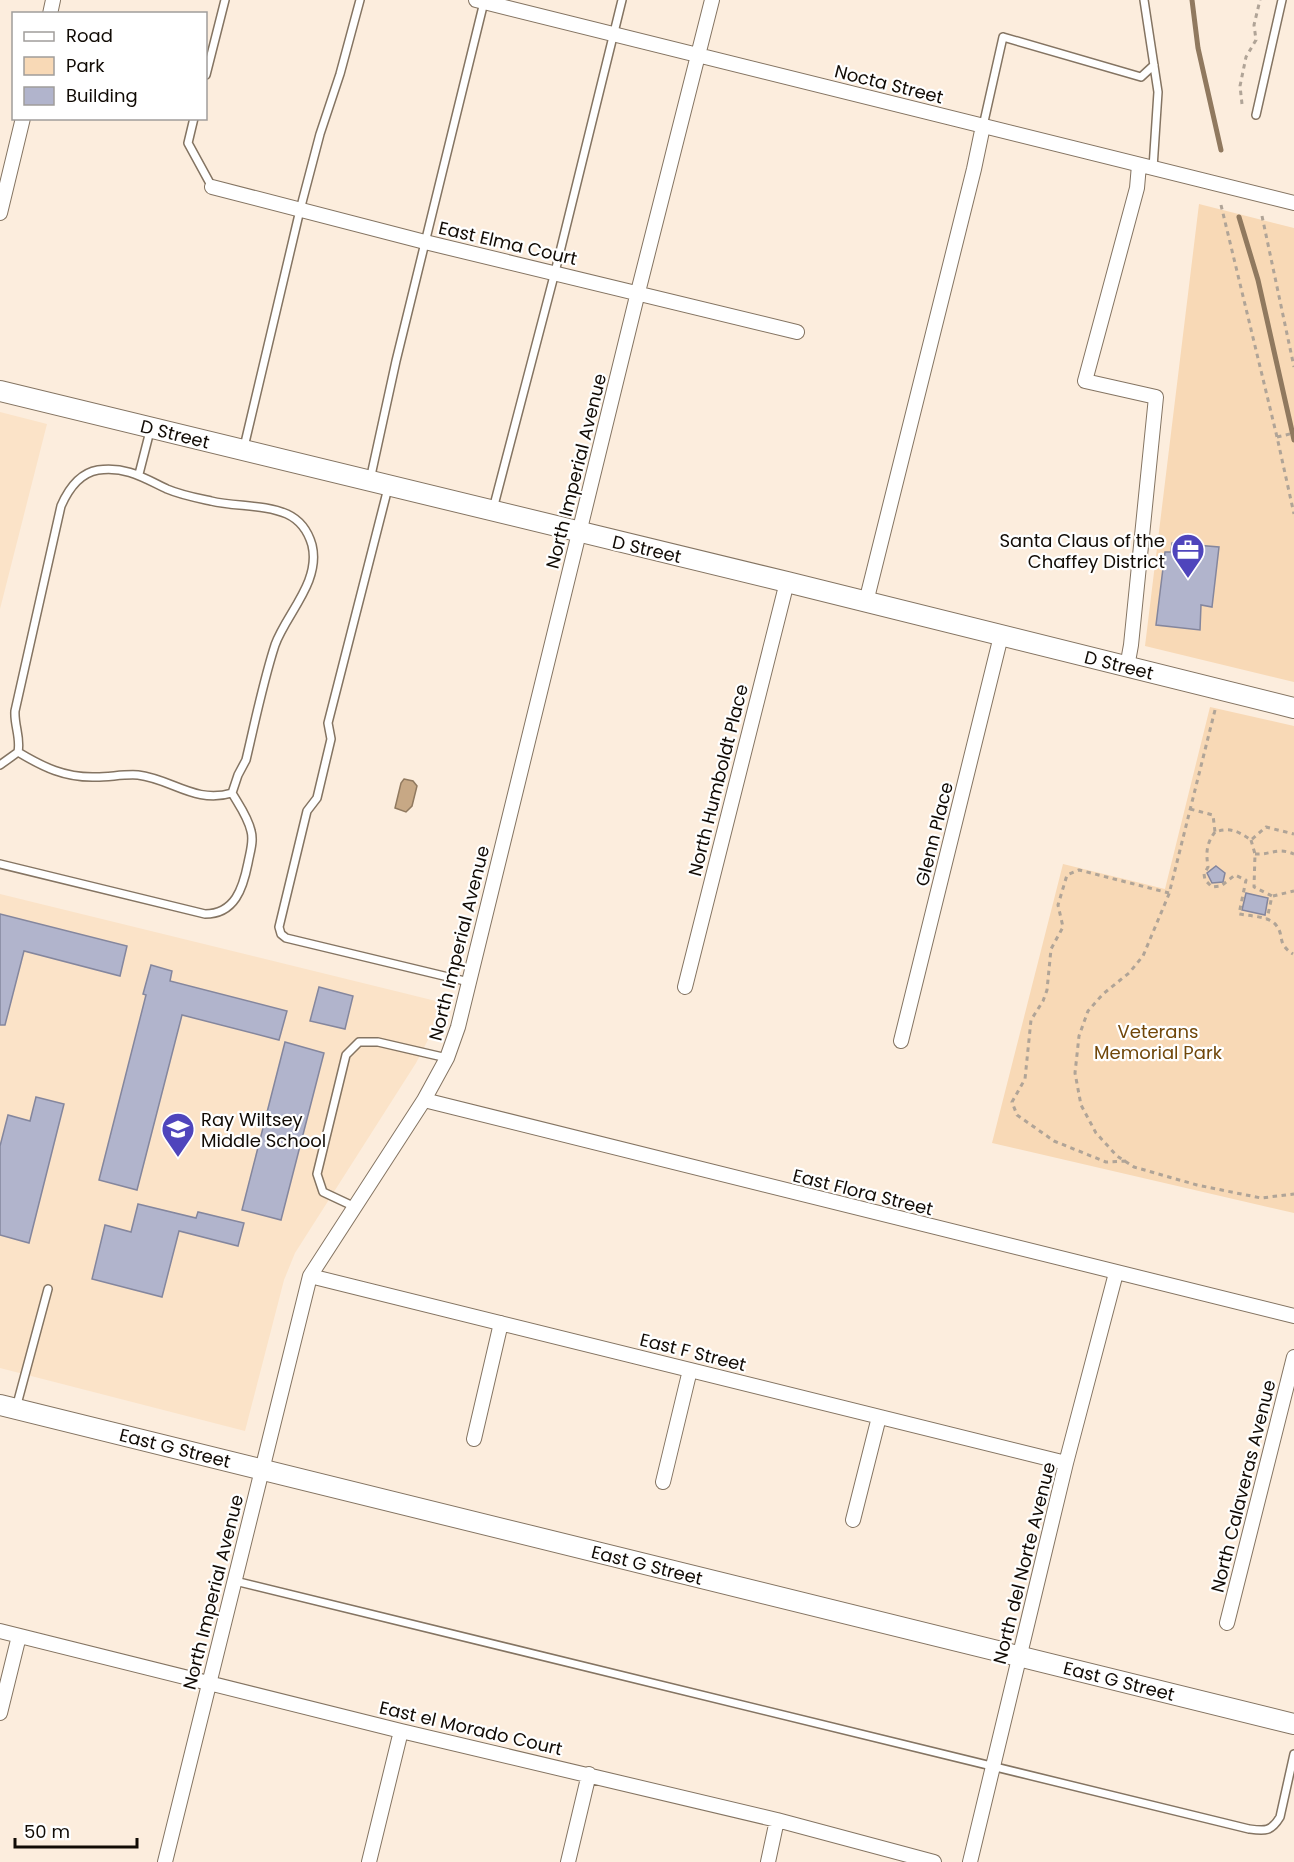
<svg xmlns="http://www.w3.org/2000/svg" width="1294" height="1862" viewBox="0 0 1294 1862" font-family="Poppins,sans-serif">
  <rect width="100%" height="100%" fill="#fceddd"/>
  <path fill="#fbe3c8" d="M0,412l47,12 -47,185z
    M0,894l440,108 -10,34 -14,27 -121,190 -11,27 -39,151 -245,-63z"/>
  <path fill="#f8d9b6" d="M1199,204l95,24v454l-149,-36z
    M1210,707l84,19v487l-302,-70 71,-279 102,25z"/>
  <path fill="#c7a885" stroke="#90795f" stroke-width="1.5" d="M404,779l9,2 4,5 -5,20 -6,6 -11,-4 6,-25z"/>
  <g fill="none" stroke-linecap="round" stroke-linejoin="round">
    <path stroke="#90795f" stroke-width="5" d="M1192,0l6,48 23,102
      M1239,217l19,63 36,160"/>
  </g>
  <path fill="#b1b4cc" stroke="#84869d" stroke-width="1.5" d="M1172,543l47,4 -7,60 -11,-2 -1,25 -44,-5 9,-73h6z
    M1216,866l9,7 -2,9 -11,1 -5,-10z
    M1246,893l22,5 -3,17 -23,-5z
    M0,914l127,32 -7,30 -96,-25 -19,74h-5z
    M151,965l21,6 -2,10 117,30 -8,29 -97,-25 -45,175 -38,-10 47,-185 -3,-1z
    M319,987l34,9 -8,33 -35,-8z
    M285,1042l39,11 -43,167 -39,-10z
    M36,1097l28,7 -35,139 -29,-8v-89l8,-31 22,6z
    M138,1204l58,14 2,-6 46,11 -6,23 -59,-15 -17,66 -70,-18 13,-54 26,7z"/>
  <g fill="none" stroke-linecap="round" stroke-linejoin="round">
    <defs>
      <path id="lane" d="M1144,0l14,92 -5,76
        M206,75l19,-75
        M1256,115l26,-115
        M194,118l-6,25 24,44
        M983,126l20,-89 138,40 13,-12
        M244,447l56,-237 20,-76 20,-60 20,-74
        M139,474l11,-43
        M370,480l26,-119 88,-359
        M388,488l-60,235 3,16 -14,59 -10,13 -28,116 2,7 5,4 183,44
        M493,509l62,-237 67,-272
        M18,752c25,15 47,26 78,25 14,0 28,-3 42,-2 34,4 57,29 94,18
        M0,765l18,-13c3,-14 -4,-27 -3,-41l46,-205c7,-16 19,-33 37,-36 28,-4 46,8 69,19 14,6 30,9 44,12 25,6 53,3 76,13 13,6 21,17 25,31 9,37 -26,69 -37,100 -12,37 -20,77 -29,115l-8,15 -6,18c7,12 16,24 19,38 3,10 -1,21 -3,32 -5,25 -13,51 -43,51l-205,-50
        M355,1207l-32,-15 -6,-18 29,-119 13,-13h19l69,16
        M16,1408l32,-119
        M235,1581l1014,248c16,2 22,3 31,-12l14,-63"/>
      <path id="street" d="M476,0l818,203
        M50,14l3,-14
        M212,187l213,55 372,90
        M0,213l23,-95
        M866,602l108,-433 9,-43
        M1127,667l4,-22 25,-248 -71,-16 52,-193 2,-23
        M685,987l102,-405
        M901,1041l100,-405
        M424,1100l870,216
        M310,1276l756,187
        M474,1439l27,-116
        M663,1482l27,-112
        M853,1520l26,-103
        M1227,1623l67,-266
        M0,1631l401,100 376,89 157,42
        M0,1713l19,-77
        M165,1862l145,-586 114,-176 23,-42 11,-31 180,-735 74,-292
        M369,1862l32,-131
        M568,1862l21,-88
        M768,1862l9,-42
        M970,1862l96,-399 50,-190"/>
      <path id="secondary" d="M0,391l787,191 507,126
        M0,1405l1294,319"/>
    </defs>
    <use href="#lane" stroke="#847462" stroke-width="10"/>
    <use href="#street" stroke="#847462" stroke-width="16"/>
    <use href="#secondary" stroke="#847462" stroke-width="22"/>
    <path stroke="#b0a497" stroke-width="3" stroke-dasharray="4.5 4.5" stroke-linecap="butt" d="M1242,104l-2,-18 6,-29 10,-17 -2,-15 6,-25
      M1221,205l56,232 17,77
      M1262,216l32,151
      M1277,437l17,-4
      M1215,710l-46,184 -26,62 -14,17 -26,21 -15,17 -9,25 -4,37 6,32 15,28 21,23 17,11 63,18 64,13 33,-4
      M1190,809l23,6 2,17c15,-5 23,-1 36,8l15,-13 28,7
      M1215,832c-9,12 -9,21 -7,35l-4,7 1,6 7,7 9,-1 14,-11 11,5 -7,34c10,2 30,2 37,11 9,11 0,18 17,29
      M1251,840l4,14 -1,33 18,9 -5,23
      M1255,854c16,1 22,-7 39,0
      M1273,896l21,-5
      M1126,1161l-20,1 -52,-21 -37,-26 -5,-13 13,-23 6,-59 12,-19 4,-11 4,-41 12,-22 -5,-22 9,-30 12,-5 90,23"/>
    <use href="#lane" stroke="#fff" stroke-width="7"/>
    <use href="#street" stroke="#fff" stroke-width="14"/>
    <use href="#secondary" stroke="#fff" stroke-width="20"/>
  </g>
  <defs>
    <symbol id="office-pin" viewBox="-11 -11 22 30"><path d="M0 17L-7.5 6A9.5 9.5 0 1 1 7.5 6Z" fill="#4f45bc" stroke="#fff"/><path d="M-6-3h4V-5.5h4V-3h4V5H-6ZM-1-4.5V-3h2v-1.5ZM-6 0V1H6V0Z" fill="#fff"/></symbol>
    <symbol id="school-pin" viewBox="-11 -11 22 30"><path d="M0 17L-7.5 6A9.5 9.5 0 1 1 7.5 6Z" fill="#4f45bc" stroke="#fff"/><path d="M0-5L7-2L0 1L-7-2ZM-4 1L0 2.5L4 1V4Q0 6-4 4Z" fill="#fff"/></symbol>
  </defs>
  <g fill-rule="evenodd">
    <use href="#office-pin" x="1169" y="531" width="38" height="52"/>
    <use href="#school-pin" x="159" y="1110" width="38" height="52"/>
  </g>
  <g text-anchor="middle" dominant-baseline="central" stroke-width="4.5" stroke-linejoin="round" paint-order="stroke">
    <g font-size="18" fill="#110b05" stroke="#fff">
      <text transform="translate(889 84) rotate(14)">Nocta Street</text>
      <text transform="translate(508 243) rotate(13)">East Elma Court</text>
      <text transform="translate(175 434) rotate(14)">D Street</text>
      <text transform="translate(576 471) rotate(-76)">North Imperial Avenue</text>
      <text transform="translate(647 549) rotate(13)">D Street</text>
      <text transform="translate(1119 665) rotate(14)">D Street</text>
      <text transform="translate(718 780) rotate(-76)">North Humboldt Place</text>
      <text transform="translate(934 834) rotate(-76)">Glenn Place</text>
      <text transform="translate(459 943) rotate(-76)">North Imperial Avenue</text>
      <text transform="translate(863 1192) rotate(14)">East Flora Street</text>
      <text transform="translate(693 1352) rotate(14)">East F Street</text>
      <text transform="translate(175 1448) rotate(14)">East G Street</text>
      <text transform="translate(1243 1486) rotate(-76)">North Calaveras Avenue</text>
      <text transform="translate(1024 1563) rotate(-76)">North del Norte Avenue</text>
      <text transform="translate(647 1565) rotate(14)">East G Street</text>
      <text transform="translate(213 1592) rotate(-76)">North Imperial Avenue</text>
      <text transform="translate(1119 1681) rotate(14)">East G Street</text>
      <text transform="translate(471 1728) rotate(13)">East el Morado Court</text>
    </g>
    <g font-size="18" fill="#110b05" stroke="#fff" text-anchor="end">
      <text x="1165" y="540">Santa Claus of the<tspan x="1165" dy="21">Chaffey District</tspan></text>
      <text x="201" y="1119" text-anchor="start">Ray Wiltsey<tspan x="201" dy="21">Middle School</tspan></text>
    </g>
    <g font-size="18" fill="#71470a" stroke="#fff">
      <text x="1158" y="1031">Veterans<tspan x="1158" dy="21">Memorial Park</tspan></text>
    </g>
  </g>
  <rect x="12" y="12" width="195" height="108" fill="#ffffff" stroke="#a09d9b" stroke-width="1.5"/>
  <rect x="24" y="32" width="30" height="9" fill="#ffffff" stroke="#a09d9b" stroke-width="1.5"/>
  <text x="66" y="42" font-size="18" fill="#110b05">Road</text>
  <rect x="24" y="57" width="30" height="18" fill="#f8d9b6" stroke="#a09d9b" stroke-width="1.5"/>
  <text x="66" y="72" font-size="18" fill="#110b05">Park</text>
  <rect x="24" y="87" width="30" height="18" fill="#b1b4cc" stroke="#a09d9b" stroke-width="1.5"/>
  <text x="66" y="102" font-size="18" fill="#110b05">Building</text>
  <path d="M15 1838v9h122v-9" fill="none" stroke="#110b05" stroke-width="3"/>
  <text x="24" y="1838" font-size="18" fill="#110b05" stroke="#ffffff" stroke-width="4.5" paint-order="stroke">50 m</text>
</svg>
